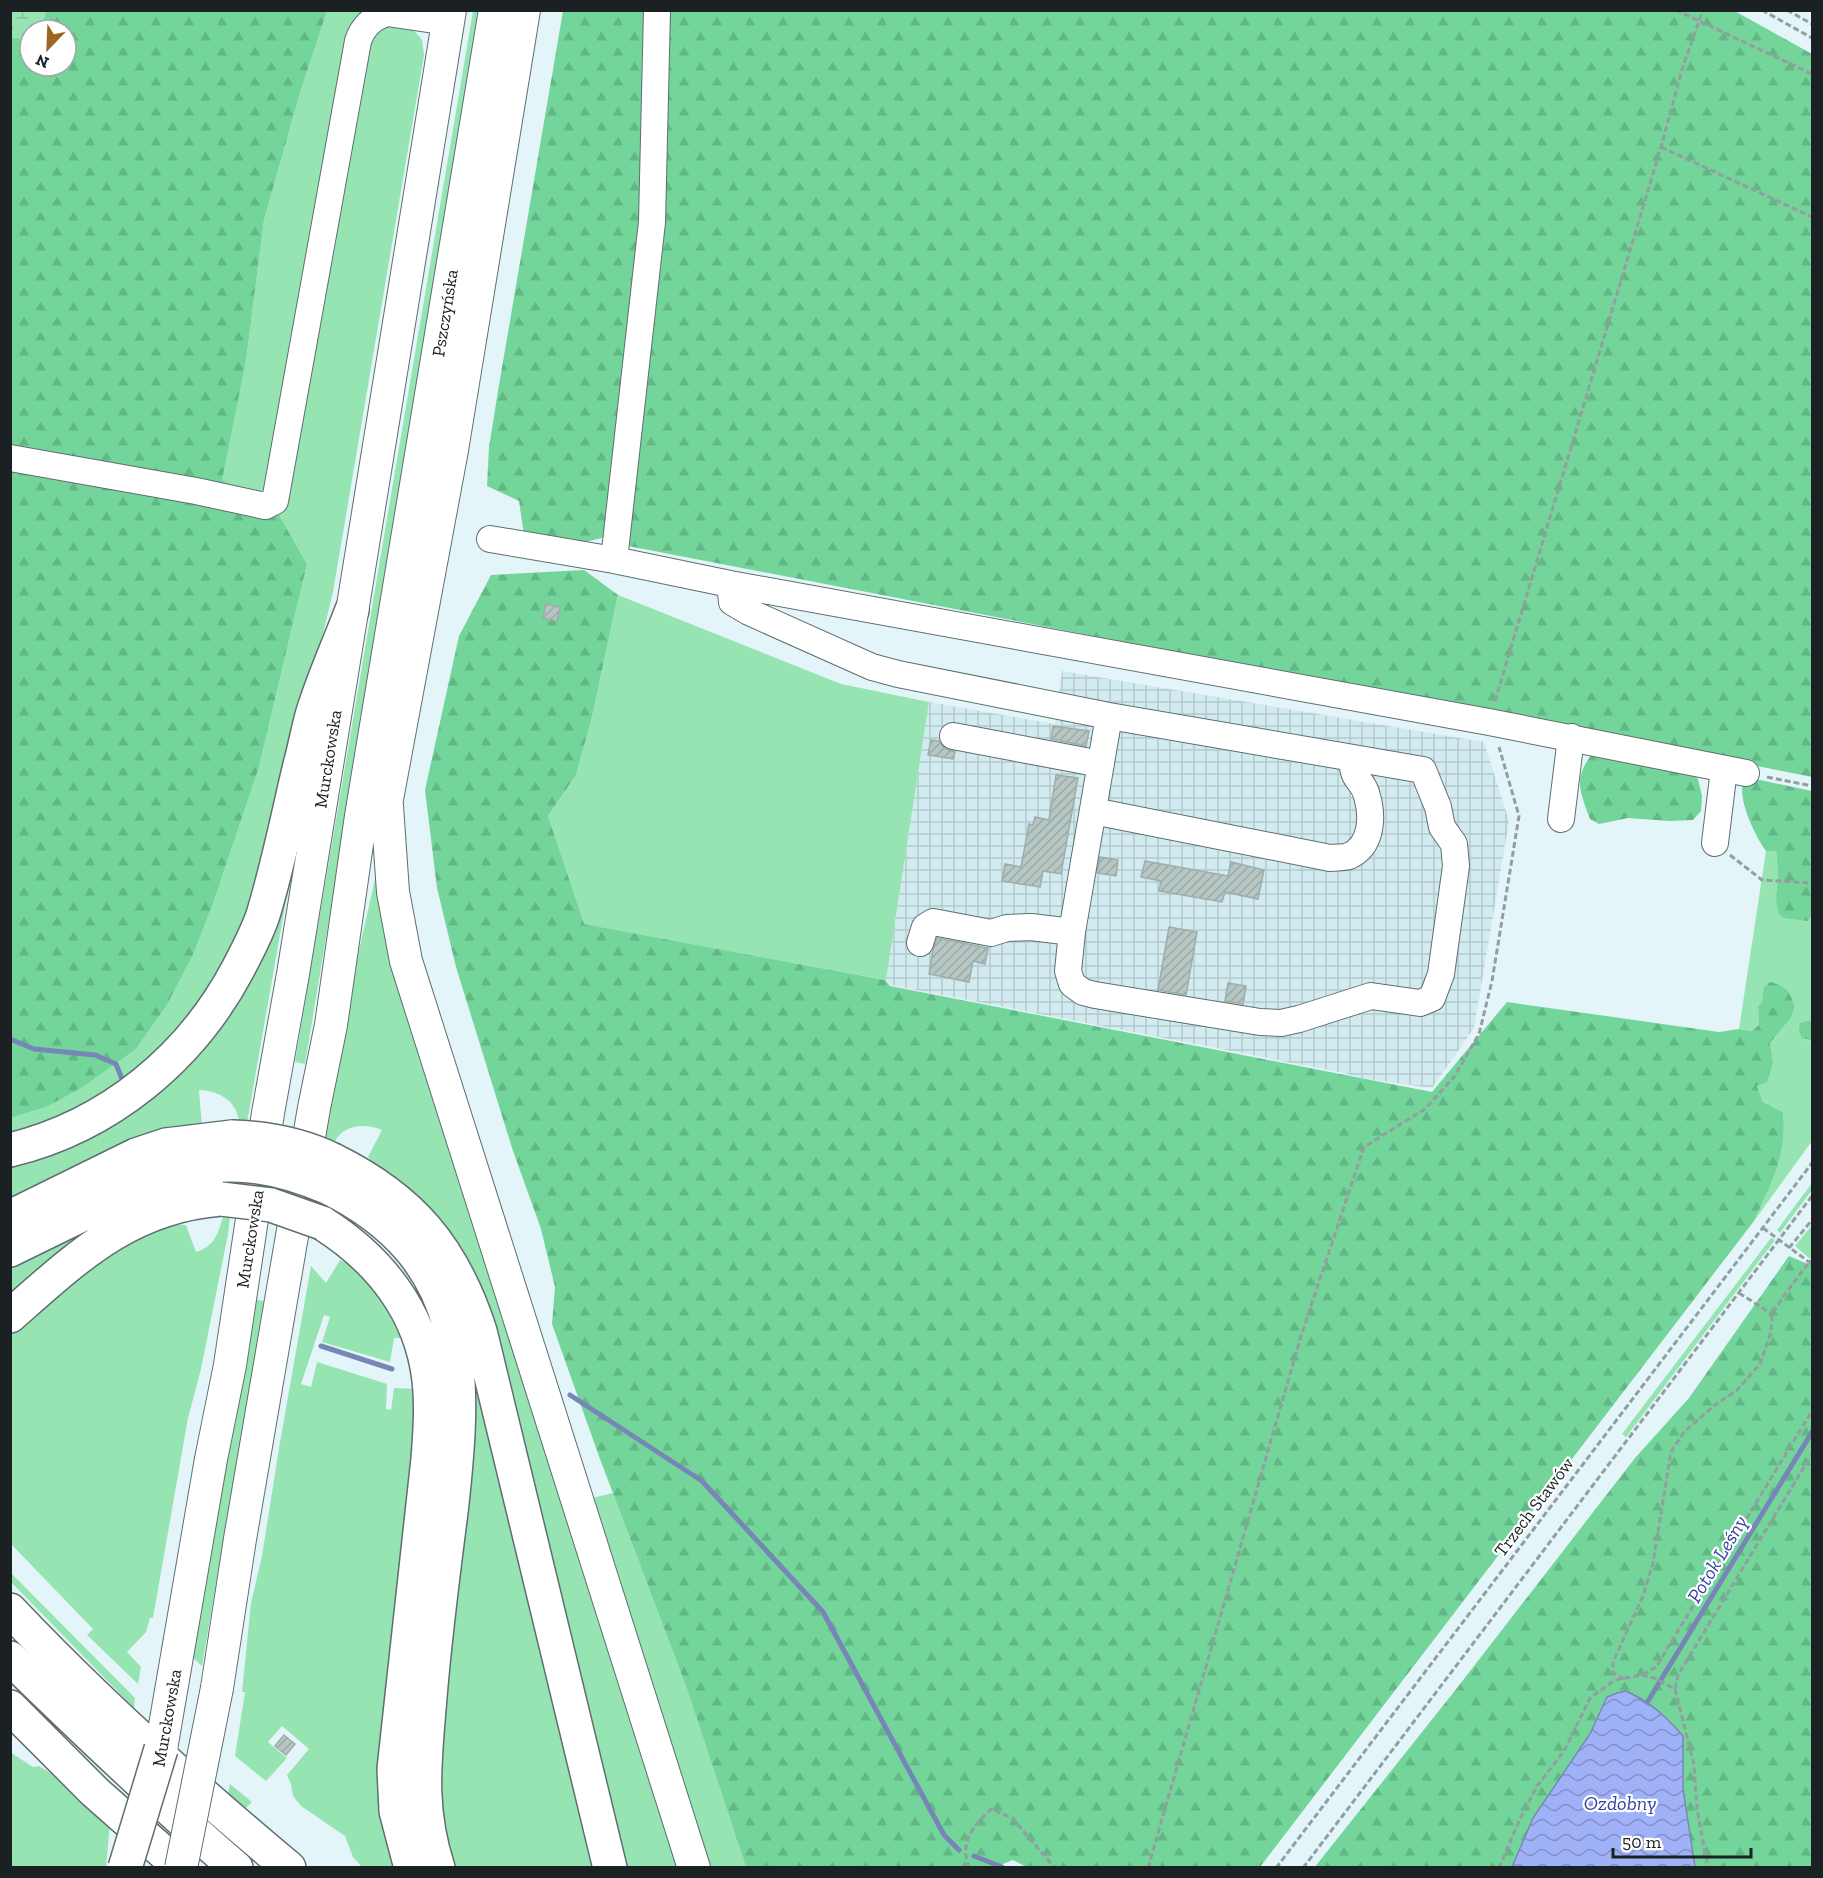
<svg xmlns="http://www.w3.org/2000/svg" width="1823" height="1878" viewBox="0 0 1823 1878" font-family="'Zilla Slab',serif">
  <defs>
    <pattern id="industrial-grid" width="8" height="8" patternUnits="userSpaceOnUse" patternTransform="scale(1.5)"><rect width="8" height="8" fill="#d1ebf1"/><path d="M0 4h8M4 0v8" fill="none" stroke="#b3c9ce"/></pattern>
    <pattern id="forest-firs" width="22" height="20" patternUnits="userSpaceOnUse" patternTransform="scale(1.5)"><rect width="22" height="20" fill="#73d59a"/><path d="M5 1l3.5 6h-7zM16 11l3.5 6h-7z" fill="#63b784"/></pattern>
    <pattern id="wetland-marsh" width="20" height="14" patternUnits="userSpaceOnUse" patternTransform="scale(1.5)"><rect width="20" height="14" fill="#95e4b2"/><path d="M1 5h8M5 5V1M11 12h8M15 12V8" fill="none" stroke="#80c399"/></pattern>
    <pattern id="water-waves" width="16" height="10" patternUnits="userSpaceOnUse" patternTransform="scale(1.5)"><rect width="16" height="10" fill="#a0b2f7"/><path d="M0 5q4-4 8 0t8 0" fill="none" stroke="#8290c8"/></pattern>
    <pattern id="building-hatch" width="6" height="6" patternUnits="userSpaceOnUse" patternTransform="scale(1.5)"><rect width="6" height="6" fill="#b6c6c3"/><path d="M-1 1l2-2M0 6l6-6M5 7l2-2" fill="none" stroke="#9caaa7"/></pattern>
  </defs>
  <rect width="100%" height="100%" fill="#e4f5f9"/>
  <path fill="url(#industrial-grid)" d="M1062,671l422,71 25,79 -35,207 -42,60 -66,-9 -22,-6 -454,-88 -4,-5 43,-278 126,22z"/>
  <path fill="#95e4b2" d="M327,11h41l-101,477c-17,9 -30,2 -46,-8l25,-119 18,-141 36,-127z
    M473,11h9l-109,643 -68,410 -10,-2z
    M383,24l28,3 11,13 2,15 -91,537 -60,248 -39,116 -91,119 -132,66v-23l35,-11 90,-58 31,-44 26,-50 21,-54 45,-134 48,-203 -28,-49 19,-93 68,-379z
    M618,595l223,89 88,18 -43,278 -303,-56 -35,-108 28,-41 16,-58z
    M1766,851h10l2,20 -2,30 32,20 4,-6v105l-7,3 1,17 6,1v100l-58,80c17,-37 34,-67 29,-109l-20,-10 -6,-16 16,-24 -3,-19 21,-25 4,-12 -3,-7 -27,-12 -3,15 -4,4 1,19 -7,6 -13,-2z
    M379,861l302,1006h-62l-123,-510 -119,-191 -9,-9 14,-27c-17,-7 -39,-6 -48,13l-9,-3 24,-145z
    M292,866l-45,257 -8,-1c-2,-21 -19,-31 -40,-32l3,37 -191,80v-47l113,-49z
    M224,1177l-1,10 -212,112v-39z
    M1812,1183v7l-32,43 -3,-3z
    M223,1216h7l-2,18 -27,135 -13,49 -35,200h-3l-4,14 -19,20 14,15 -3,17 -51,-49 6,-6 -82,-85v-212l102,-83 59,-25 14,1 10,27c19,-6 22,-18 27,-36z
    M1812,1225v33l-2,1 -15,-13z
    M1771,1238l4,2 -149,197 -4,-3z
    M340,1260l16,7 14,11 31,60h-7l-4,24 -68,-20 8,-25 -6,-2 -23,69 10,3 6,-25 70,22 -1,25 5,1 3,-22 22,1 -18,478h-36l-9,-10 -8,-21 -44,-30 -8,-10 -2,-12 -4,-9 22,-26 -27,-23 -14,16 19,16 -21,23 -31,-25 10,-64h-3l9,-89 11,-47 17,-108 32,-182 15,17z
    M455,1292l145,575h-151l-14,-57 30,-465z
    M253,1299l11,2 -62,365 -11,-10z
    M613,1493l73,193 60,181h-40l-118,-368z
    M11,1573l124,125 -1,10 -123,-126z
    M10,1752l23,15 6,-1 18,11 53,46 -4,44h-95z
    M230,1784l22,18 -7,7 -17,-16z"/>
  <path fill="url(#forest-firs)" d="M1733,10l79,44v723l-304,-61 -885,-171 -17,-8 -34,8 -48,-10 -5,-34 -32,-15 2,-39 10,-62 64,-374z
    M46,11h281l-27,82 -36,127 -18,141 -24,119 57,35 28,49 -48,203 -45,134 -21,54 -26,50 -31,44 -55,39 -35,19 -35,11v-1081l19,3v26h36v-36h-25z
    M584,570l34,25 -26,122 -16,58 -28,41 36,108 301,56 5,6 542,106 75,-90 212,30 20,-3 13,2 7,-6 -1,-19 4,-4 2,-15 6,-5c18,5 18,8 25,24l-4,12 -21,25 3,19 -6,20 -10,4 6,16 20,10c5,42 -12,72 -29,109l-494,646 -232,1 -15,-8 -20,8 -247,-1 -60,-181 -86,-227 -48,-135 3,-37 -14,-58 -29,-81 -56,-181 -19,-79 -12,-98 34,-154 32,-61z
    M1598,746l86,18 14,15 4,17 -1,15 -8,9 -24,1 -41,-3 -29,6 -9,-5c-13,-34 -16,-43 8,-73z
    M1744,779l16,1 52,11v124l-4,6 -24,-3 -5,-4 -3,-13 2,-30 -2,-20h-10c-11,-15 -30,-54 -22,-72z
    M1812,1013v28l-10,-3 -3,-7 1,-8 12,-3z
    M1789,1256l21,9 2,-1v603h-117l-12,-78v-53c-20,-21 -30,-32 -57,-45l-19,6 -17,37 -57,84 -21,49 -198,1 143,-180 178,-230 54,-60z"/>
  <path fill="url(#wetland-marsh)" d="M11,10l35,1 -5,19h-11v10l-19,-3z"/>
  <path fill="url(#water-waves)" stroke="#7886b7" stroke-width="1.5" d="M1626,1691c27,13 38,24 57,45v53l12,78h-183l21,-49 57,-84 17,-37 10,-4z"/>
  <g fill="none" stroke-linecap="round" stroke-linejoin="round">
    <path stroke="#7886b7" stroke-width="5" d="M10,1039l24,10 61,6 21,9 6,15
      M321,1346l71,23
      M570,1395l132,86 121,131 121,223 15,15
      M1648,1701l164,-269
      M974,1856l28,11"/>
  </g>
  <path fill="url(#building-hatch)" stroke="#9dadab" stroke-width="1.5" d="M546,604l14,3 -3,14 -14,-3z
    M1053,726l36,5 -3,15 -35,-7z
    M931,740l8,1 5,7 11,4 -2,7 -25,-4z
    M1056,775l22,3 -17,96 -18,-3 -3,16 -38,-6 3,-17 16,3 8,-43 4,1 2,-8 14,3z
    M1100,857l18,3 -2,16 -19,-3z
    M1145,861l83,15 3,-14 33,8 -6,29 -33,-7 -3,10 -63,-11 2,-10 -20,-4z
    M1169,927l28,5 -11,63 -28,-5z
    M937,938l51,10 -3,16 -12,-3 -4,21 -40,-8 4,-24z
    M1228,983l18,3 -3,18 -18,-3z
    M284,1735l11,9 -9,11 -11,-9z"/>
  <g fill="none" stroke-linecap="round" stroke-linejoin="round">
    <defs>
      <path id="minor" d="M10,458l186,33 69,15 10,-5 83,-460c5,-15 14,-23 29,-28l61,9
        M490,539l124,21 116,24 759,138 257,51
        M614,560l38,-338 5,-212
        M730,584l2,18 17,10 123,55 26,7 211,42 314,54 15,37 4,20 12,17 2,22 -15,108 -9,24 -12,5 -49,-7 -72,23 -18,4 -21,-1 -165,-27 -12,-3 -11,-8 -4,-13 4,-39 37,-216
        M953,736l148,28
        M1093,811l237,47c6,-1 14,0 19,-2 23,-10 24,-39 18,-60 -4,-18 -16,-14 -14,-38
        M1561,819l10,-82
        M1715,843l9,-74
        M920,943l5,-16 8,-5 58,11 16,-5 24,-1 41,5"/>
      <path id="major" d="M387,806l6,86 13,69 288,907
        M382,826l70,-376 72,-440
        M217,1688l23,-149 74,-431 17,-83 30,-209 134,-806
        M161,1749l50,-290 19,-94 38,-252 25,-139 157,-964"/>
      <path id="highway" d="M10,1150c99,-24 181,-92 228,-181 9,-17 19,-36 25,-54 15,-49 25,-100 37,-150 5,-18 8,-36 13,-53 11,-35 26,-68 39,-102
        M333,1160c79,39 120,88 147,171l130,537
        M329,1188c142,71 138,186 122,324 -8,62 -16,123 -21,185 -5,63 -12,109 8,171
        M10,1217l126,-62 30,-10 66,-8
        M322,1223c57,36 99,88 107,157 3,26 1,53 -1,79l-34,310 2,42 15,57
        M10,1250l137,-67 44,-13 36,-5
        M10,1316c66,-58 119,-110 211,-117
        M10,1610c87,92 182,177 279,258
        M10,1658c74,72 148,143 226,210
        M10,1707l85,85 86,76"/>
    </defs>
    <use href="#minor" stroke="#5f6e71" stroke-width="28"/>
    <use href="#major" stroke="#5f6e71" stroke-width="34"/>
    <use href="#highway" stroke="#5f6e71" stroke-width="36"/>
    <path stroke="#929ea1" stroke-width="3" stroke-dasharray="6 3" stroke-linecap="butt" d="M1676,10l136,64
      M1762,10l50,28
      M1787,10l25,14
      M1661,147l151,70
      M1495,701l166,-554 22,-81 20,-56
      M1767,777l45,9
      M1730,855l32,25 50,3
      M1763,1228l46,34 3,-1
      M1789,1248l23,-28
      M1739,1293l33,21
      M1643,1675l13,-8 156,-256
      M1624,1679l-11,-6v-11l30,-66 10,-33 18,-111 13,-20 31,-27 22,-15 23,-26 11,-32 1,-18 11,-17 26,-35 3,3
      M1675,1689l3,-14 134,-221
      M969,1868c-10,-26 4,-41 22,-59l21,9 43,50
      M1148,1868l153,-532 63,-189 61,-38 29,-32 25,-43 13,-53 27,-165 -20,-69
      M1276,1868l536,-705
      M1303,1868l509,-672
      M1499,1868l20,-47 18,-35 27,-35 26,-53 25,-18 28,-5 11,3 21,11 19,76 3,44 11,59"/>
    <use href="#minor" stroke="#fff" stroke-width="26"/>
    <use href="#major" stroke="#fff" stroke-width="32"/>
    <use href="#highway" stroke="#fff" stroke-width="33"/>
    <defs>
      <path id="major-bridge" d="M181,1868l36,-180"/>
      <path id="highway-bridge" d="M232,1137c35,1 70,8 101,23
        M227,1165c35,-1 70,9 102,23
        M221,1199l50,6 51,18
        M125,1868l36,-119"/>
    </defs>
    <use href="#major-bridge" stroke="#5f6e71" stroke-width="34" stroke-linecap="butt"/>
    <use href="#highway-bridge" stroke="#5f6e71" stroke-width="36" stroke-linecap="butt"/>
    <use href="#major-bridge" stroke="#fff" stroke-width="32"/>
    <use href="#highway-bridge" stroke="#fff" stroke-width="33"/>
  </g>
  <g text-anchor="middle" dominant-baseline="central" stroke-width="4.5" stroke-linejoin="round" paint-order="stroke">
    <g font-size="18" fill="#1b2123" stroke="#fff">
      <text transform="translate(445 313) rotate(-81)">Pszczyńska</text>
      <text transform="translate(328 759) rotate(-81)">Murckowska</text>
      <text transform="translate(250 1239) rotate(-81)">Murckowska</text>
      <text transform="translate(1534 1507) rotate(-53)">Trzech Stawów</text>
      <text transform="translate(167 1718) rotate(-80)">Murckowska</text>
    </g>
    <g font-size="20" font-style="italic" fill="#3643a4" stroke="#fff">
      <text transform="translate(1717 1559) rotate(-59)">Potok Leśny</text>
      <text x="1620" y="1803">Ozdobny</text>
    </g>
  </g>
  <rect width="1823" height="1878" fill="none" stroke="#1b2123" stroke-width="24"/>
  <g transform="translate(48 48) rotate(203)"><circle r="28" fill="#ffffff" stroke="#a4a6a7" stroke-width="1.5"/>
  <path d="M0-4.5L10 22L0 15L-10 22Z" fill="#9c6620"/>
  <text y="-9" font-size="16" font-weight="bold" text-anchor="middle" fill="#1b2123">N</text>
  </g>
  <path d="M1613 1848v9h138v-9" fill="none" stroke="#1b2123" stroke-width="3"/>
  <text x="1622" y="1848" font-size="18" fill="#1b2123" stroke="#ffffff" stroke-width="4.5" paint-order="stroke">50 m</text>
</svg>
